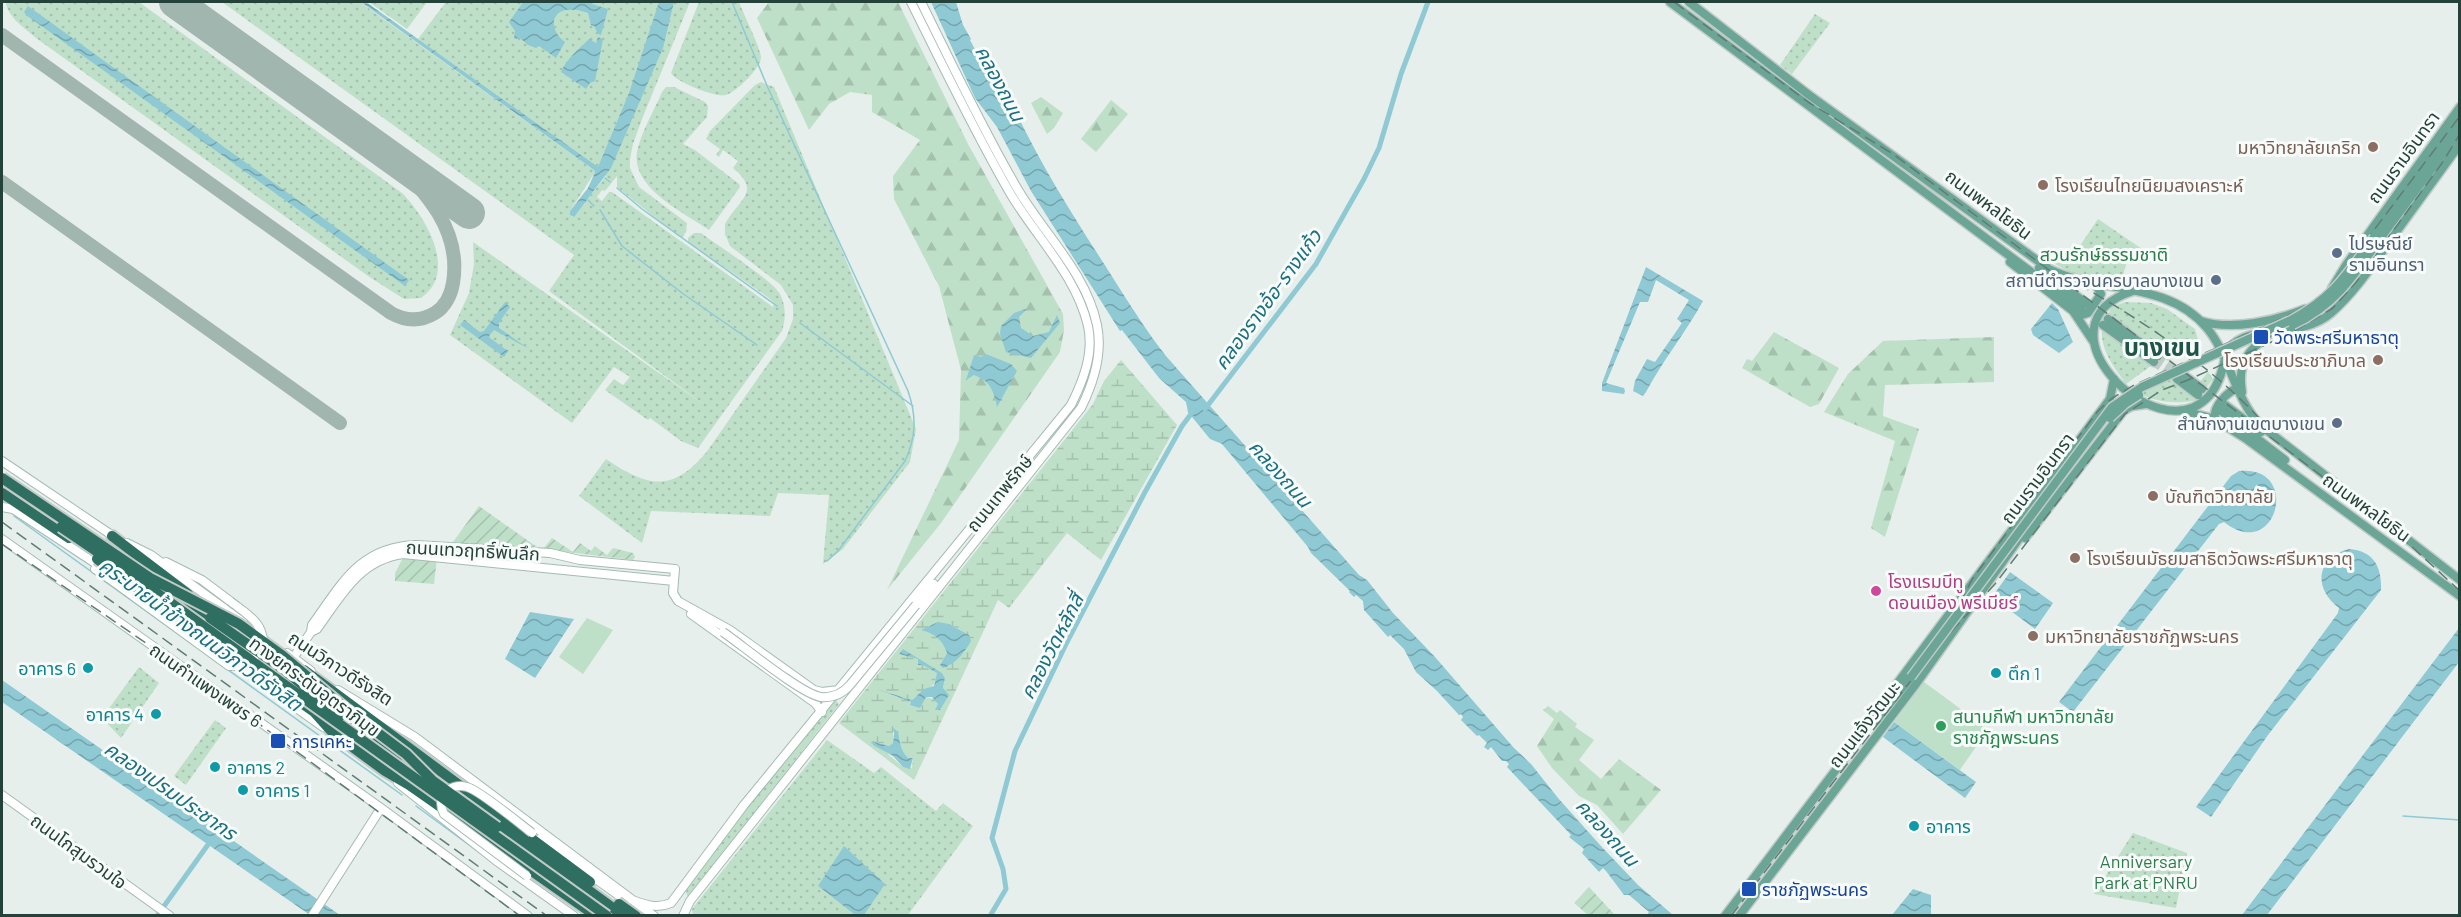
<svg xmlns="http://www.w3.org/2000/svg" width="2461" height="917" viewBox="0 0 2461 917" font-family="Barlow,'Noto Sans Thai',sans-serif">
  <defs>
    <pattern id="grass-dots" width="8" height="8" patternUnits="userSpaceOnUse" patternTransform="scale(1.5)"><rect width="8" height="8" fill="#bfe0c8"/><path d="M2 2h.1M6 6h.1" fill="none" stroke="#a4c1ad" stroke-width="1.8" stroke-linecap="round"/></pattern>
    <pattern id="forest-firs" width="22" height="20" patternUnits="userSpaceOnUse" patternTransform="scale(1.5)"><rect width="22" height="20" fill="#bfe0c8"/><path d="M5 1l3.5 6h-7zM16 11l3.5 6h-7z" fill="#a4c1ad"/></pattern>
    <pattern id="wetland-marsh" width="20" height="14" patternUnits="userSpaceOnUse" patternTransform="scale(1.5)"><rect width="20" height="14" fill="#bfe0c8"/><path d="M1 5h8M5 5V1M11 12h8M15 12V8" fill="none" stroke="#a4c1ad"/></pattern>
    <pattern id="garden-furrows" width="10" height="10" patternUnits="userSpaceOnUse" patternTransform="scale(1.5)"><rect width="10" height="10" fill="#bfe0c8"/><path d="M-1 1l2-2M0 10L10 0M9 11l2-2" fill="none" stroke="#a4c1ad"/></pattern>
    <pattern id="water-waves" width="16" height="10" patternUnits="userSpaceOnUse" patternTransform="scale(1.5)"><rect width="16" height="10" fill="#8ec9d4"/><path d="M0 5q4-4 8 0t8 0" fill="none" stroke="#74a5ad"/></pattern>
  </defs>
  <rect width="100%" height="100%" fill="#e6efeb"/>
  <path fill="url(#grass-dots)" d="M6,2h133l263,191c23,23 57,79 19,105l-17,1 -36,-23 -332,-238c-11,-10 -29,-21 -30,-36z
    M222,2h138l234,168 1,2 -25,39v4l3,2 33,-41 -188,-137 28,-37h244l-48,117 -9,25 -3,15v9l9,19 48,36 -1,9 -3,5 -5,-1 -61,-49v-11l-12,15 -3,-1 -5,7 5,4 7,-9h3l161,115 1,-4 -5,-5 -81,-56v-4l6,-5h7c17,13 70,46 79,61 6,12 6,24 2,37l-84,117 -17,-7 -31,-23 -2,2 -43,-30 9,-11 9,6 7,-8 -16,-10 -42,56 -122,-88 19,-42 5,-29 -1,-22 233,164 -157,-115 25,-36z
    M369,2h58l-20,27z
    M699,2h40c4,11 22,47 22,56 -1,11 -25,34 -35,37 -10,3 -50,-13 -55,-22z
    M1815,14l15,9 -38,51 -12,-9z
    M761,82l13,5 142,342 -6,33 -67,87 -20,15 6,-69 -51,-2 -8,23 -119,-5 -9,32 -63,-47 27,-37c42,29 68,34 102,-9l78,-112 7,-19v-14l-12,-20 -51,-39 -5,-12v-10c14,-25 37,-32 8,-56l5,-7 -15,-11 -4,7 -3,-2 4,-6 -14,-10 4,-8 45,-46z
    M666,87h8l31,15 3,4 -1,11 -24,27 12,6 44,34 1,3 -31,43c-25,-17 -78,-42 -72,-78 4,-20 17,-41 25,-60z
    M2098,219l47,32 -3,11 -14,-3 -7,22 -44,-5 -24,-13 16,-1z
    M2125,302l26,1 16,6 28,20 4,14 -31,18 -61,-46 5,-8z
    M2102,328l50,37 -26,19c-12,-17 -26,-34 -24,-56z
    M2161,372l34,26 4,-15 9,-11 5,7 -16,21c-23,5 -44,2 -65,-10l1,-3z
    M139,667l20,16 -38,55 -19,-20z
    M835,699l4,5 -149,191 -3,1 -1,-5 75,-102z
    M215,720l11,8 -40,57 -12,-9z
    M827,740l47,33 7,-6 55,44 7,-8 30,23 -65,89h-44l20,-31 -66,2 37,29 -162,1 -1,-7z
    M2133,833l54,20 -11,55 -82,-14z"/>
  <path fill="url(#forest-firs)" d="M769,2h129l70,142 95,170 1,16 -4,22 -119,171 -54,67 72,-150 2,-70 -22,-84 -45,-87 -1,-23 27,-36 -48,-28v-17l-22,-3 -21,12 -20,26 -52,-112z
    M1041,97l22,16 -9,15 -7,6 -16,-31z
    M1111,100l17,14 -32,38 -15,-13z
    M1774,332l65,36 -20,36 -9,3 -68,-39 5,-9 5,2z
    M1994,337v45l-109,3 -2,31 36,13 -34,108 -14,-9 24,-87 -71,-29 24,-38 35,-33z
    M1548,706l9,7 3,-3 17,14 -2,3 19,13 -15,20 22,19 18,-20 42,31 -38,44 -26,-29 -18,-9 -27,-28 -15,-22 17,-27 -11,-9z"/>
  <path fill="url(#wetland-marsh)" fill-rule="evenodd" d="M1121,360l56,65 -76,135 -34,-27 -58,75 -11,-8 -84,180 -75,-57 254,-319 11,-23zM949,624l20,11 -3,15 -17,16 -9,-1 7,-12c-5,-14 -11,-19 -25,-23zM900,654c22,3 23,11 42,19l3,5 -6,32 -2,-10 -11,-3 -5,6 -11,2 1,-3 -28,-10 29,8c11,-13 23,-7 25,-27l-19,-14zM893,728l6,9c-1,8 3,16 9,21h5l-1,10 -9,-1 -30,-26 16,5 4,-3z"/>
  <path fill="url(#garden-furrows)" d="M479,506l58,41 -39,1 -45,-6z
    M552,538l21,14 7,-9 11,8 4,-5 12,9 6,-7 20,5 2,4 -2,3 -90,-11z
    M404,556l33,2 -3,26 -39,-3v-8z
    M1589,887l26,28h-27l-14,-12z"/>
  <path fill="#bfe0c8" d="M587,618l26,12 -30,44 -24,-17z
    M1924,682l64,47 -28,41 -66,-48z"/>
  <path fill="url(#water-waves)" d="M361,2h5l232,165 31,-74 30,-91h15l-11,46 -52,120 -37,49 -4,-2v-4l18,-23 7,-16 -1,-2z
    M523,2h63l22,7 -7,26 -3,-1 -4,-8 -3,-1 -3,-12c-35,-13 -44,13 -23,29l-9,16 -17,-12 -3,2 -8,-3 -8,-7 -6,1 1,-8 -6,-9z
    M931,2h25l7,23 8,14 -1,1 32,60 4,-1 8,9c24,51 54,100 85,148 22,34 42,68 67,100l193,219 8,5 26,33 42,44 79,91 17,16 27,34 42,47 38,40 35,30h-26l2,-3 -20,-17h-5l-18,-24 -3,-3 -4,4 -17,-19 2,-4 -15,-12 2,-2 -64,-68 2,-3 -3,-3h-4l-11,-14 -3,3 -4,-3 3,-4 -8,-8 -2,1 -16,-16 2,-3 -2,-3 -2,1 -22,-24 -21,-19 -12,-23 -14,-14 -2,2 -24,-27 -1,-9 -7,-6 -2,2 -5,-5 1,-1 -39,-38 -3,-6 -86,-103 -12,-5 -22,-27 -2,-10 -27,-24 -37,-48 -2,1 -89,-140 -34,-64 -22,-29z
    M28,6l381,274 -4,6 -379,-271 -2,-3z
    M598,37l5,2 -8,42 -5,2 -4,6 -25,-17c6,-14 17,-22 28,-33l7,4z
    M1646,267l57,34c-17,31 -40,59 -57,91l-3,4 -10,-5 2,-10 12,-22 8,3 27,-39 -5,-4 12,-19 -33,-20 -8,22h-8l-34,81 18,5 1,3 -1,3 -22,-3v-8z
    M505,302l5,5 -11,16v5l30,21 -35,-19 -5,6 1,2 18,13 -4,6 -44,-32 4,-5 16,12 4,-1z
    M2052,303l6,6 15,33 -14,11 -26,-18 -2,-6z
    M1028,308l-9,9 2,11 12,8 16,-4 8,-17 3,8 -29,35 -25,-6 -6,-18 1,-8 13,-13z
    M986,354l25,10 6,7 -20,36c-3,-16 -7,-26 -23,-32l-8,5 8,-25 7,2z
    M2239,471c63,-7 38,93 -15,51l-5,2 -146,188 -14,-10 172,-226z
    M2349,549c25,2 33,18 32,41l-113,145 -57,82 -15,-10 142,-194 1,-5c-27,-20 -22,-51 10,-59z
    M2010,572l43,31 -18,26 -43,-32z
    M530,612l44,7 -39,59 -30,-19z
    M938,622l11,2 20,11 2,6c-6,11 -16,24 -28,27l-3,-3 7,-12c-5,-14 -12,-19 -26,-23z
    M2459,628v34l-192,253h-25z
    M903,649l39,24 3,5 -2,10 6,7 -9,15h-5l3,-6 -6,-7h-6l-6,11 -10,-3 1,-3 -35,-13 36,11 12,-11 10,-3 3,-13 -14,-8h-5v-6l-19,-5z
    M2,680l338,235h-30l-308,-213z
    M1894,722l82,60 -11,16 -82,-61z
    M892,727l6,5c2,10 2,18 10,26h5l-3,11 -7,-2 -10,-11 -20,-11 -1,-4 17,5 4,-3 1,-10z
    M844,846l41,38 -21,31h-9l-37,-29z
    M1913,889l18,6v20h-39z"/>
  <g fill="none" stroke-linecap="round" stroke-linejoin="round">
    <path stroke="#8ec9d4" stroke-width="1.5" d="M732,2l36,86 140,303c9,26 8,46 -3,70l-67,90 -11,10
      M605,178l5,4
      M617,188l25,21 135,97
      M588,200l6,6
      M600,210l22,36 60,47 75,52
      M800,323l113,83
      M14,516l388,279
      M416,806l60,44
      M2403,816l57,4"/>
    <path stroke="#8ec9d4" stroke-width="5" d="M1205,409l111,-145 48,-85 15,-31 22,-74 27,-72
      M157,916l55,-77
      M990,916l16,-27 -3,-20 -11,-31 23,-87 52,-109 78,-150 37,-66 12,-16"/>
    <path stroke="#a2b6b0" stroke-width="14" d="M2,35l389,278c14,8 29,9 44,0 10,-6 16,-18 18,-30 9,-54 -28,-91 -63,-127
      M2,182l338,241"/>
    <path stroke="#a2b6b0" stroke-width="32" d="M175,2l294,211"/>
    <path stroke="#bfccc8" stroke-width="8" stroke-dasharray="8 4" stroke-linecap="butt" d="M2158,356l24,18
      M2154,362l20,15"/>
    <defs>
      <path id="secondary" d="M2,461l114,77
        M2,507l11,2 91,60
        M2,539l379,269 147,108
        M127,543l24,12 92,67
        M166,562l36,18 28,21
        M95,569l19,13
        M916,605l18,-21
        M691,614l124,89 7,9
        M311,632l6,-3c24,-33 42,-69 86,-75l271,27
        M287,653l24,18
        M293,658l18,-26 1,-7c30,-41 47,-78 104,-80l134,8 30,7 95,9 -2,24 5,8 52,29 84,60 8,2 17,-2
        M235,664l88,63
        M338,690l77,47 239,179
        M398,783l100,79 76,54
        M2,795l168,121
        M540,839l78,56
        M632,900c14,5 25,9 39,3l73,-98 327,-400c12,-24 23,-51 17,-79 -12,-51 -52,-89 -78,-133 -36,-62 -67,-127 -99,-191
        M312,916l69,-108
        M683,916l7,-15 391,-493c13,-26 22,-54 16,-83 -11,-53 -54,-92 -80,-137 -35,-60 -65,-124 -96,-186"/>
      <path id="primary" d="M1670,2l412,308
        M1689,2l120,93 240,174c51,25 118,11 158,59 23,28 27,69 53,97l200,155
        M2374,237l86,-117
        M2379,240l81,-109
        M2010,262l63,49 20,30
        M2039,268l48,36
        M2332,288l14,-23 114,-158
        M2133,291c-103,33 22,161 75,106 10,-10 14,-25 17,-38
        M2074,312l8,3 6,-2 13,-19 -6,-11
        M2108,319l50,37
        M2201,321c31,10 74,0 104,-12
        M2103,325l51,37
        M2230,348c18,-25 70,-8 101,-35 23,-20 41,-47 58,-71 24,-33 47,-65 71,-98
        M2182,374l20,15
        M2177,379l21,16
        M2242,392c-5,-31 6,-40 28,-59
        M2225,405l36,27
        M2184,411l31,8 30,19 215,158
        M2221,411l64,49
        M2215,419c-2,-12 9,-23 18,-29h6
        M2025,538l99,-128 8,-4 14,-2
        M1876,721l35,-44
        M1854,746l13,-22 243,-325 4,-20
        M1725,916l132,-174
        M1739,916l177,-232 110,-155"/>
      <path id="highway" d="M2,493l67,45
        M112,536l76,58
        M177,597l33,21
        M304,670l286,212
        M280,688l34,24 18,20 53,39 24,14 187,131
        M333,712l70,45
        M492,820l132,96
        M619,904l17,12"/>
    </defs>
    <use href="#secondary" stroke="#a4bbb3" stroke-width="10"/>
    <use href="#primary" stroke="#c2cac8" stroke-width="11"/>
    <use href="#highway" stroke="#c2cac8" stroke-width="14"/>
    <use href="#secondary" stroke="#fff" stroke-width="8"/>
    <use href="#primary" stroke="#6aa596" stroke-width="8"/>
    <use href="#highway" stroke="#2f6f62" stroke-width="10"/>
    <path stroke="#5f7d75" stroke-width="1.5" stroke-dasharray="12 6" stroke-linecap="butt" d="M1674,2l134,100 85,52 203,151 302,229 62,57
      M2078,284c67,38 141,87 192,146
      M2,522l545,394
      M2,544l196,135 322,237
      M1942,635l31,-57 125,-167 13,-12 23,-14 162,-73 23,-14 12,-11 129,-171
      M1731,916l204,-267 60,-65 130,-170 37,-24 26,-10 101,-46 44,-26 24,-27 85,-118 18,-29"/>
    <defs>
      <path id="secondary-bridge" d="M114,582l115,84h14l11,-7
        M230,601c15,12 34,21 33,43
        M723,632c19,13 78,62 98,65 11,1 21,-3 29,-12l66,-80
        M527,876l-83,-62c-9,-16 5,-32 23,-27 12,3 52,36 65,46"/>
      <path id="primary-bridge" d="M2293,325c42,-20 60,-48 86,-85
        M2110,418l15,-14 14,-9
        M1911,677l201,-270 30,-20 149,-67c43,-23 55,-45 83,-83"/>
      <path id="highway-bridge" d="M2,478l148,100 89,46 44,32 63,53 60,45 28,28
        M61,527l78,53 468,336
        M97,559l131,96 8,4h11
        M210,618l73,51 57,47
        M429,778l68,49"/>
    </defs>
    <use href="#secondary-bridge" stroke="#a4bbb3" stroke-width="10" stroke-linecap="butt"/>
    <use href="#primary-bridge" stroke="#c2cac8" stroke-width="11" stroke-linecap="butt"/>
    <use href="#highway-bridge" stroke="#c2cac8" stroke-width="14" stroke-linecap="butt"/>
    <use href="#secondary-bridge" stroke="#fff" stroke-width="8"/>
    <use href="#primary-bridge" stroke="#6aa596" stroke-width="8"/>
    <use href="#highway-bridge" stroke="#2f6f62" stroke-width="10"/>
  </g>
  <g fill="#8d6e63" stroke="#f7fbf9" stroke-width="2">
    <circle cx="2373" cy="147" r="6"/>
    <circle cx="2043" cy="185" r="6"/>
    <circle cx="2378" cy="360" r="6"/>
    <circle cx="2153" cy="496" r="6"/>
    <circle cx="2075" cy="558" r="6"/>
    <circle cx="2033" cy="636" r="6"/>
  </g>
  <g fill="#5c6f8a" stroke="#f7fbf9" stroke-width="2">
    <circle cx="2337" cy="253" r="6"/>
    <circle cx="2216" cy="280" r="6"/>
    <circle cx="2337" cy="423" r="6"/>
  </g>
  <g fill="#1a4fb4" stroke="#f7fbf9" stroke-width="2">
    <rect x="2253" y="329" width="16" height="16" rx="3"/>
    <rect x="270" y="733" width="16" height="16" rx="3"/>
    <rect x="1741" y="881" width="16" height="16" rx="3"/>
  </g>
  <circle fill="#d1479c" stroke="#f7fbf9" stroke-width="2" cx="1876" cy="591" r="6"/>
  <g fill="#0f9aa8" stroke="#f7fbf9" stroke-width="2">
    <circle cx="88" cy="668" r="6"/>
    <circle cx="1996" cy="673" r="6"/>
    <circle cx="156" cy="714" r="6"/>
    <circle cx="215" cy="767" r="6"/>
    <circle cx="243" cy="790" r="6"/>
    <circle cx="1914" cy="826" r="6"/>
  </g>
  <circle fill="#2e9e5b" stroke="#f7fbf9" stroke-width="2" cx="1941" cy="726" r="6"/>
  <g text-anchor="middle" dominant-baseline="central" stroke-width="6" stroke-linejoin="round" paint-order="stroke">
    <g font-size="18" fill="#785e54" stroke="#f7fbf9" text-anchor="start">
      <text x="2361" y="147" text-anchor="end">มหาวิทยาลัยเกริก</text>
      <text x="2055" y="185">โรงเรียนไทยนิยมสงเคราะห์</text>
      <text x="2366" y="360" text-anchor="end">โรงเรียนประชาภิบาล</text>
      <text x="2165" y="496">บัณฑิตวิทยาลัย</text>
      <text x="2087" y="558">โรงเรียนมัธยมสาธิตวัดพระศรีมหาธาตุ</text>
      <text x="2045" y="636">มหาวิทยาลัยราชภัฏพระนคร</text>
    </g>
    <g font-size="18" fill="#24423a" stroke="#f7fbf9">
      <text transform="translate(2403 157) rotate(-54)">ถนนรามอินทรา</text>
      <text transform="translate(1989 204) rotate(37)">ถนนพหลโยธิน</text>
      <text transform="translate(2037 478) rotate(-53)">ถนนรามอินทรา</text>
      <text transform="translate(999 493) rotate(-51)">ถนนเทพรักษ์</text>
      <text transform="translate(2367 507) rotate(36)">ถนนพหลโยธิน</text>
      <text transform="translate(473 550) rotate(3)">ถนนเทวฤทธิ์พันลึก</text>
      <text transform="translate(341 668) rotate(33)">ถนนวิภาวดีรังสิต</text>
      <text transform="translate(206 685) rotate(35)">ถนนกำแพงเพชร 6</text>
      <text transform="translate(315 686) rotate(36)">ทางยกระดับอุตราภิมุข</text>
      <text transform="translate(1864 724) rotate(-52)">ถนนแจ้งวัฒนะ</text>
      <text transform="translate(79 851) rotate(36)">ถนนโกสุมรวมใจ</text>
    </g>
    <g font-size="18" fill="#4e5e75" stroke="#f7fbf9" text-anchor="end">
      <text x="2349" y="243" text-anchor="start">ไปรษณีย์<tspan x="2349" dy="21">รามอินทรา</tspan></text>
      <text x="2204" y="280">สถานีตำรวจนครบาลบางเขน</text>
      <text x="2325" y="423">สำนักงานเขตบางเขน</text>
    </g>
    <g font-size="18" fill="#2d7a4b" stroke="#f7fbf9">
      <text x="2104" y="254">สวนรักษ์ธรรมชาติ</text>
      <text x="2146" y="861">Anniversary<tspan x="2146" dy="21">Park at PNRU</tspan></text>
    </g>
    <g font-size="18" fill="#164399" stroke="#f7fbf9" text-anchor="start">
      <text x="2274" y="337">วัดพระศรีมหาธาตุ</text>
      <text x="292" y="741">การเคหะ</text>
      <text x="1762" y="889">ราชภัฏพระนคร</text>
    </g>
    <g font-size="18" fill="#b23c85" stroke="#f7fbf9" text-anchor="start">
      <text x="1888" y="581">โรงแรมบีทู<tspan x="1888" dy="21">ดอนเมือง พรีเมียร์</tspan></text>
    </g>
    <g font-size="18" fill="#0d838f" stroke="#f7fbf9" text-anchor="start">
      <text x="76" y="668" text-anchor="end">อาคาร 6</text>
      <text x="2008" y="673">ตึก 1</text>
      <text x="144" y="714" text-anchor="end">อาคาร 4</text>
      <text x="227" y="767">อาคาร 2</text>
      <text x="255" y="790">อาคาร 1</text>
      <text x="1926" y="826">อาคาร</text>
    </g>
    <g font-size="18" fill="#27864d" stroke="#f7fbf9" text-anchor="start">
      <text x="1953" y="716">สนามกีฬา มหาวิทยาลัย<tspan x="1953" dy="21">ราชภัฎพระนคร</tspan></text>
    </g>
    <g font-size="20" font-style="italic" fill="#1c6f80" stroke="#f7fbf9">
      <text transform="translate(1001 83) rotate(62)">คลองถนน</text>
      <text transform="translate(1267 299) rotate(-54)">คลองรางอ้อ-รางแก้ว</text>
      <text transform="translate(1281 473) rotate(48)">คลองถนน</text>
      <text transform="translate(201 634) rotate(36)">คูระบายน้ำข้างถนนวิภาวดีรังสิต</text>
      <text transform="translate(1051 646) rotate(-63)">คลองวัดหลักสี่</text>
      <text transform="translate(171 790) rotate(35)">คลองเปรมประชากร</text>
      <text transform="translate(1608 832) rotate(48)">คลองถนน</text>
    </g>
    <g font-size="24" font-weight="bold" fill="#1f5548" stroke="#f7fbf9">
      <text x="2162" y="346">บางเขน</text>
    </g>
  </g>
  <rect width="2461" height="917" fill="none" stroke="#24423a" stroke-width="6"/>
</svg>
